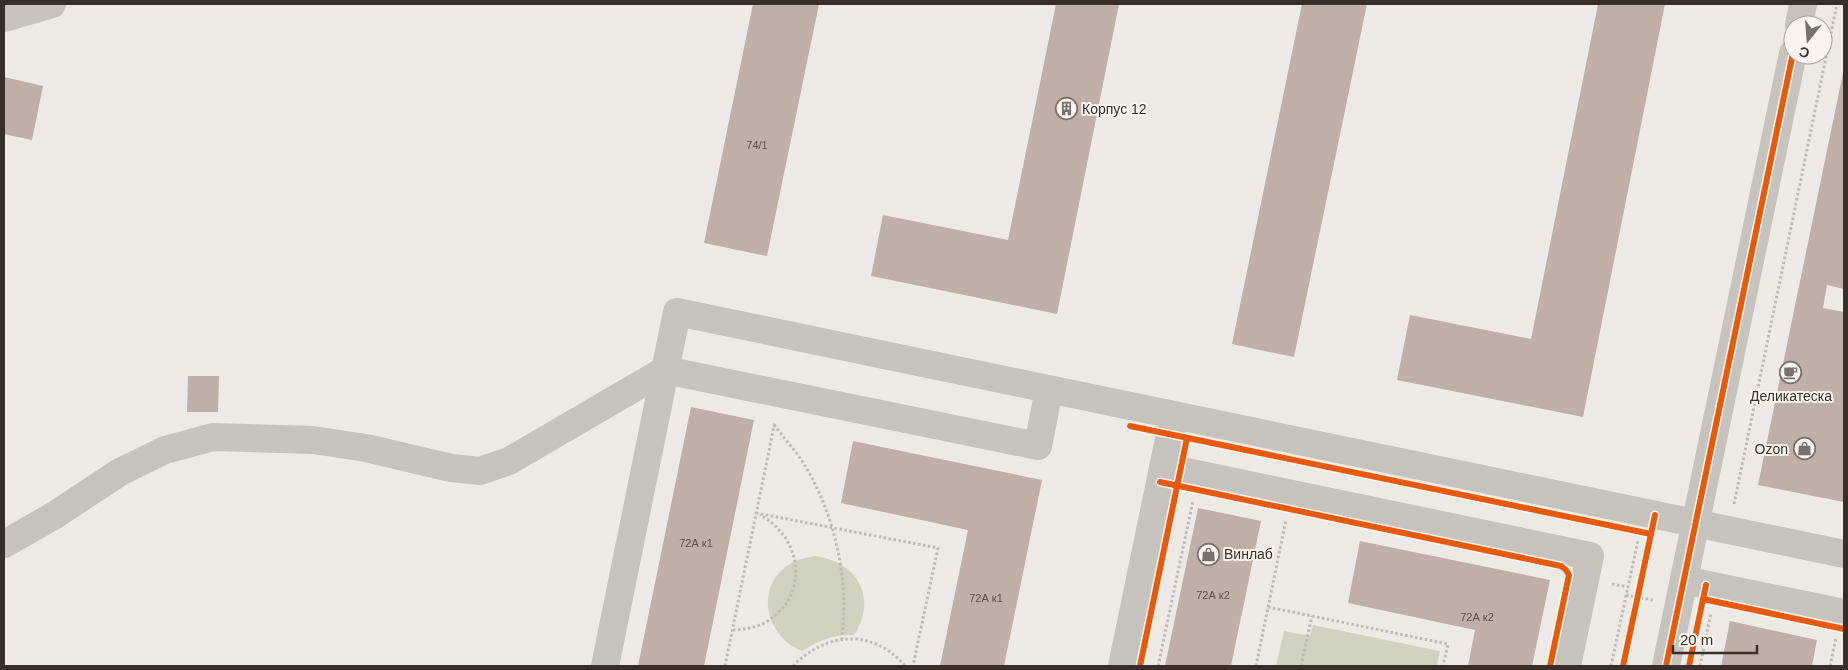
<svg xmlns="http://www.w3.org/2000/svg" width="1848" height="670" viewBox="0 0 1848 670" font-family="Arial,sans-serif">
  <rect width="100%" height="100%" fill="#ede9e4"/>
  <path fill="#ced2bf" d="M815,556c43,6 63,42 39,79 -21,-1 -34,5 -52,16 -36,-14 -49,-64 -12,-87 8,-5 16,-6 25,-8z
    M1313,625l127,26 -3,15h-161l8,-35 26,5z"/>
  <path fill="#bfafa7" d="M753,4h66l-52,252 -63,-13z
    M1056,4h63l-62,310 -186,-38 12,-61 125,25z
    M1302,4h65l-73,353 -62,-13z
    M1598,4h67l-82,413 -186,-37 13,-65 121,24z
    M1843,73l1,216 -17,-4 -4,23 21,4v190l-86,-17z
    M4,77l39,9 -11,54 -28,-6z
    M188,376h31l-1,36h-31z
    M691,407l63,13 -50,246h-66z
    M853,441l189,39 -38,186h-64l28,-136 -127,-27z
    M1198,508l63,13 -30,145h-66z
    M1360,541l190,39 -18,86h-64l7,-36 -127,-27z
    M1730,621l87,19 -5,26h-91z"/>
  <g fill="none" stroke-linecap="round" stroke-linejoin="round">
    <path stroke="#bfbab5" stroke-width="3" stroke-dasharray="2.5 2.5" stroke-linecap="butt" d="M774,425c8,10 16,20 24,30 29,42 44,95 46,145 0,13 -1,26 -2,39
      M1734,504l103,-500
      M756,513l182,35 -25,118
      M1612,584l16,3
      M1626,595l27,5
      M1268,607l180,37 -5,22
      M733,630c11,-1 23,-2 33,-8 44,-26 37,-84 -6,-107
      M725,666l50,-245
      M793,666c33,-34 80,-38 112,0
      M1158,666l35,-165
      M1256,666l30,-146
      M1301,666l11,-50
      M1611,666l27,-126
      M1700,666l11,-53
      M1830,666l6,-28"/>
    <path stroke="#c6c2bd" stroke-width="28" d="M4,18l48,-14
      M1799,25l4,-21
      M1163,467l427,89 -23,110
      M4,544l51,-29 65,-43 45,-22 48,-13 100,3 53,8 85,20 29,3 29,-10 156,-91 373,76 11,-57
      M1684,580l160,33
      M605,666l72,-354 1167,242
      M1122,666l52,-251
      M1666,666l127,-613"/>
    <defs>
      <path id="cycleway" d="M1130,426l521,108
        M1160,482l401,84 5,4 3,5 -19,91
        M1703,599l141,30
        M1140,666l47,-228
        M1623,666l32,-151
        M1666,666l127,-613
        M1689,666l17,-81"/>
    </defs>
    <use href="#cycleway" stroke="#f9f4ed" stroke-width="9"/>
    <use href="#cycleway" stroke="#e8590c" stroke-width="6"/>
  </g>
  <defs>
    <symbol id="building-ring" viewBox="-11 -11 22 22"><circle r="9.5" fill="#f9f4ed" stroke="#77706c" stroke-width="1.5"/><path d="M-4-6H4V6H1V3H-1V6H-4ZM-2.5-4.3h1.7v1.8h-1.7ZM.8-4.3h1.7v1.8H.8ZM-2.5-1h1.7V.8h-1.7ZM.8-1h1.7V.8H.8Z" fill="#77706c"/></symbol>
    <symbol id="cafe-ring" viewBox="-11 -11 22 22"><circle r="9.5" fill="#f9f4ed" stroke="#77706c" stroke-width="1.5"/><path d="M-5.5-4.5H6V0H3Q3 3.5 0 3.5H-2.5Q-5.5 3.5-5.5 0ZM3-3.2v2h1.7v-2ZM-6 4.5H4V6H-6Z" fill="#77706c"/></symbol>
    <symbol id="shop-ring" viewBox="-11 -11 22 22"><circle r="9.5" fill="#f9f4ed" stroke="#77706c" stroke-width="1.5"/><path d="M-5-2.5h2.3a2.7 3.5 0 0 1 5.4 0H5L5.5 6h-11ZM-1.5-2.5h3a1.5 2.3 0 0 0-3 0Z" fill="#77706c"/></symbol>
  </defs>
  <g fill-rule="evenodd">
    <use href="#building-ring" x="1054" y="96" width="25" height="25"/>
    <use href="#cafe-ring" x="1778" y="360" width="25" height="25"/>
    <use href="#shop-ring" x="1792" y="436" width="25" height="25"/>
    <use href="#shop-ring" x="1196" y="542" width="25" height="25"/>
  </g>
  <g text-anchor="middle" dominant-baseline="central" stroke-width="4" stroke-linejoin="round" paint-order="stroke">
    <g font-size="11" fill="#5a4f4a">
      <text x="757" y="145">74/1</text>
      <text x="696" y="543">72А к1</text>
      <text x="1213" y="595">72А к2</text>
      <text x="986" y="598">72А к1</text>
      <text x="1477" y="617">72А к2</text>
    </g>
    <g font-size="14" fill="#382f2b" stroke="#f9f4ed" text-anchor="start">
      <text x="1082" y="109">Корпус 12</text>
      <text x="1791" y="396" text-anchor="middle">Деликатеска</text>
      <text x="1788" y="449" text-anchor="end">Ozon</text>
      <text x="1224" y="554">Винлаб</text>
    </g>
  </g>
  <rect width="1848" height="670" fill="none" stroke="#382f2b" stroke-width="10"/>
  <g transform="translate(1808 40) rotate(197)"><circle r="24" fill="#f9f4ed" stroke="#aca59f"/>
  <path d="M0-4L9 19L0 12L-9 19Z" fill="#77706c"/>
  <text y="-8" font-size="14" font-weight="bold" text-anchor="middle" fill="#382f2b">С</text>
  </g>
  <path d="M1673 645v8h84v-8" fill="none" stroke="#382f2b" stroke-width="2.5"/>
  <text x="1680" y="645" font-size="15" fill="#382f2b" stroke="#f9f4ed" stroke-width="4" paint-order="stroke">20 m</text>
</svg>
